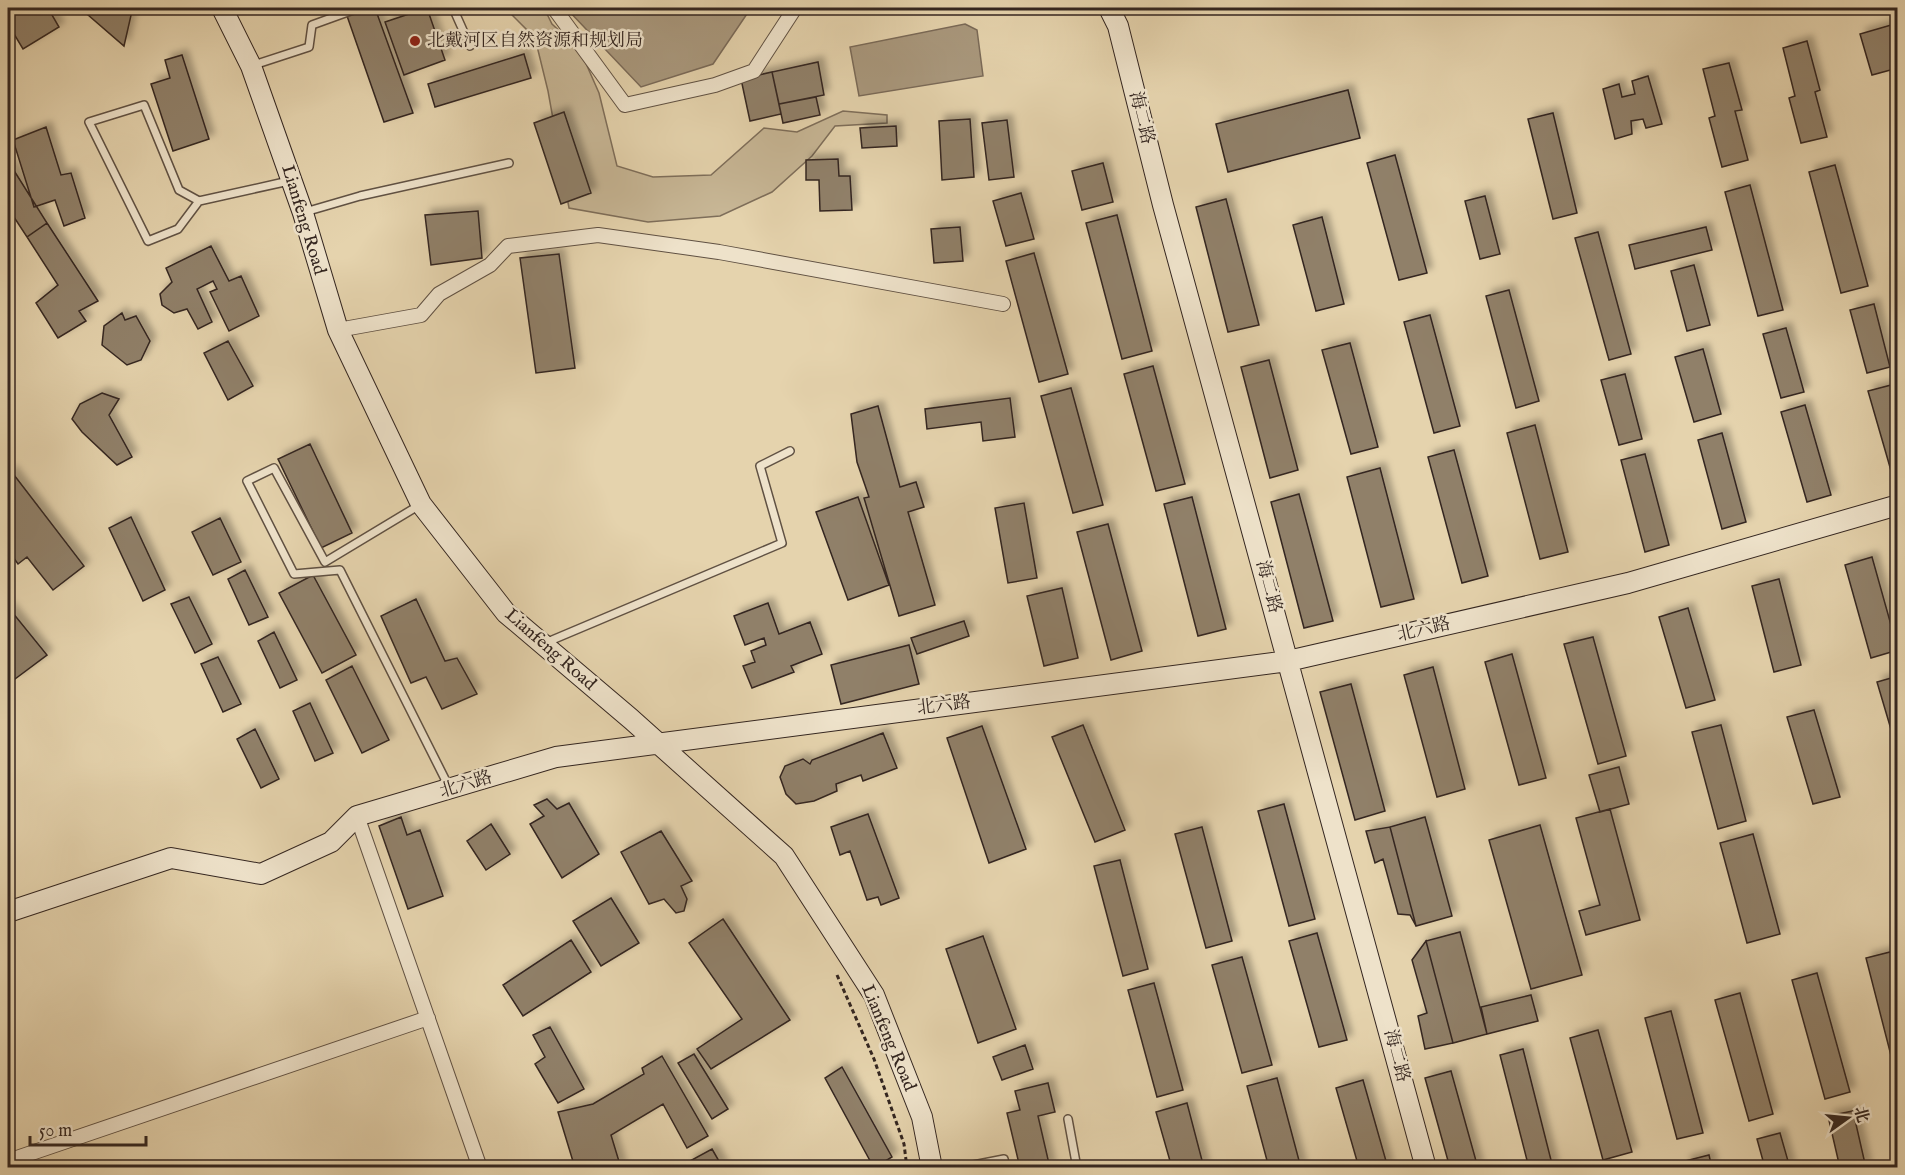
<svg xmlns="http://www.w3.org/2000/svg" width="1905" height="1175" viewBox="0 0 1905 1175" font-family="'IM FELL English','Noto Serif SC',serif">
  <defs>
    <filter id="shadow"><feDropShadow dx="5.5" dy="-5.5" stdDeviation="3" flood-color="#0004"/></filter>
  </defs>
  <rect width="100%" height="100%" fill="#e5d3ad"/>
  <filter id="stains"><feTurbulence type="fractalNoise" baseFrequency=".00333" numOctaves="4"/><feColorMatrix values="0 0 0 0 .2 0 0 0 0 .09 0 0 0 0 .02 0 0 0 .5 -.17"/></filter>
  <radialGradient id="worn" r=".72"><stop offset=".6" stop-color="#630" stop-opacity="0"/><stop offset="1" stop-color="#630" stop-opacity=".3"/></radialGradient>
  <path fill="#c7b695" stroke="#7e6e5a" stroke-width="1.5" d="M519,8h25l8,16 28,26 19,43 18,73 36,11 58,-2 53,-47 33,4 46,-21 44,4v8l-52,3 -23,30 -40,36 -52,24 -72,6 -79,-14 -21,-117 -13,-53 -25,-25z"/>
  <path fill="#a9987d" stroke="#7a6a58" stroke-width="1.5" d="M566,8h185l-38,56 -72,23z
    M965,24l12,6 6,46 -124,20 -9,-49z"/>
  <path fill="#908069" stroke="#342620" stroke-width="1.5" filter="url(#shadow)" d="M8,8h40l11,19 -36,22 -15,-25z
    M80,8h50l2,3 -8,35z
    M366,8h9l38,105 -29,9 -38,-109z
    M427,8l18,52 -41,15 -19,-53z
    M1898,23v45l-26,7 -12,-41z
    M1807,41l13,49 -5,2 12,45 -26,6 -12,-45 6,-2 -12,-48z
    M524,54l7,24 -96,29 -7,-23z
    M182,55l27,84 -36,12 -22,-67 19,-6 -5,-18z
    M818,62l6,33 -45,9 -7,-32z
    M1729,63l13,47 -7,1 13,49 -26,7 -13,-49 6,-2 -12,-47z
    M772,72l9,42 -31,7 -9,-42z
    M1648,76l14,48 -16,4 -3,-9 -12,2 1,13 -17,5 -12,-50 16,-5 3,13 13,-3 -3,-13z
    M1348,90l12,48 -132,34 -12,-48z
    M816,97l4,18 -37,8 -4,-19z
    M564,112l27,81 -30,11 -27,-81z
    M1553,113l24,100 -24,6 -25,-100z
    M970,119l4,58 -32,3 -3,-59z
    M1007,120l7,57 -25,3 -7,-57z
    M896,126l1,20 -35,2 -2,-20z
    M46,127l15,48 10,-2 14,45 -21,8 -9,-26 -21,7 -21,-67z
    M1395,155l32,118 -28,7 -32,-117z
    M838,159l1,17h11l2,34 -32,1 -1,-31h-13v-20z
    M8,161l39,62 -20,14 -19,-29z
    M1103,163l10,39 -31,8 -10,-39z
    M1835,165l33,121 -27,7 -32,-121z
    M1750,185l33,125 -25,6 -33,-124z
    M1021,193l13,46 -28,7 -13,-45z
    M1485,196l15,58 -20,5 -15,-58z
    M1226,199l33,126 -31,7 -32,-125z
    M478,211l4,47 -51,7 -6,-50z
    M1117,215l35,136 -30,8 -36,-136z
    M1322,217l22,87 -28,7 -23,-86z
    M47,223l51,78 -19,10 7,10 -28,17 -22,-35 22,-18 -31,-48z
    M960,227l3,34 -29,2 -3,-34z
    M1706,227l6,23 -77,19 -6,-24z
    M1598,232l33,122 -22,6 -34,-122z
    M211,246l18,35 12,-5 18,40 -30,15 -19,-39 7,-3 -4,-8 -16,8 15,33 -14,7 -11,-20 -13,4 -12,-8 -2,-11 12,-12 -6,-14z
    M1034,253l34,121 -29,8 -33,-121z
    M559,254l16,114 -39,5 -16,-115z
    M1694,265l16,60 -23,6 -16,-60z
    M1509,290l30,111 -23,7 -30,-112z
    M1874,304l16,63 -23,6 -17,-63z
    M122,313l3,7 11,-4 14,25 -9,19 -14,5 -25,-20 2,-19z
    M1430,315l30,111 -26,7 -30,-111z
    M1786,328l18,64 -23,6 -18,-64z
    M228,341l25,45 -25,14 -24,-47z
    M1350,343l28,104 -27,7 -29,-104z
    M1703,349l18,65 -27,8 -19,-65z
    M1269,360l29,110 -28,8 -29,-111z
    M1153,366l32,118 -29,7 -32,-117z
    M1625,374l17,65 -23,6 -18,-65z
    M1895,384l3,8v88l-4,1 -26,-90z
    M1071,388l32,117 -30,8 -32,-117z
    M102,393l17,6 -10,16 23,42 -15,8 -35,-33 -10,-13 8,-15z
    M1010,398l5,39 -32,4 -2,-19 -54,7 -2,-20z
    M1805,405l26,90 -24,7 -26,-90z
    M878,406l22,81 16,-5 8,25 -16,5 27,93 -36,11 -35,-118 5,-1 -12,-35 -6,-48z
    M1535,425l33,127 -28,7 -33,-126z
    M1722,433l24,89 -24,7 -24,-89z
    M310,444l42,89 -31,15 -43,-89z
    M1454,450l34,126 -26,7 -34,-126z
    M1645,454l24,91 -24,7 -24,-92z
    M1380,468l34,131 -33,8 -34,-130z
    M11,471l73,95 -31,24 -26,-33 -9,7 -10,-14v-76z
    M1299,494l34,127 -29,7 -33,-126z
    M858,497l31,88 -41,15 -32,-88z
    M1192,497l34,132 -28,7 -34,-132z
    M1024,503l13,75 -29,5 -13,-75z
    M131,517l34,73 -22,11 -34,-73z
    M220,518l21,44 -28,13 -21,-43z
    M1108,524l34,127 -31,9 -34,-128z
    M1872,557l26,93 -27,8 -26,-93z
    M245,570l23,47 -19,8 -21,-46z
    M313,575l43,80 -34,18 -43,-80z
    M1779,579l22,86 -27,7 -22,-86z
    M1062,588l16,70 -34,8 -17,-70z
    M189,597l23,47 -17,9 -24,-49z
    M416,599l29,62 12,-3 20,36 -35,15 -16,-32 -15,6 -30,-67z
    M768,603l11,31 31,-12 12,32 -31,12 3,6 -42,16 -9,-22 12,-4 -4,-11 15,-6 -2,-7 -19,7 -11,-29z
    M8,607l39,48 -32,24 -7,-10z
    M1688,608l27,92 -29,8 -27,-91z
    M964,621l5,15 -52,18 -6,-16z
    M274,632l23,48 -17,8 -22,-47z
    M1593,637l33,119 -28,8 -34,-120z
    M909,645l10,39 -78,20 -10,-39z
    M1512,654l34,124 -27,7 -34,-123z
    M218,657l23,47 -18,8 -22,-48z
    M352,666l37,74 -27,13 -36,-73z
    M1433,667l32,122 -28,8 -33,-122z
    M1898,676v77l-21,-71z
    M1351,684l34,127 -30,9 -35,-128z
    M310,703l23,50 -18,8 -22,-50z
    M1814,710l26,87 -27,7 -26,-87z
    M1083,725l42,105 -30,12 -43,-105z
    M1721,725l25,96 -28,8 -26,-97z
    M982,726l44,123 -37,14 -42,-125z
    M255,729l24,50 -18,9 -24,-49z
    M883,733l14,35 -34,13 -2,-6 -25,9 1,7 -23,10 -18,3 -10,-10 -6,-17 5,-11 18,-7 7,5 2,-4z
    M1619,767l10,37 -29,8 -11,-37z
    M547,799l10,10 12,-6 30,51 -37,24 -32,-54 14,-8 -10,-11z
    M1284,804l31,115 -26,7 -31,-115z
    M1610,809l30,111 -54,15 -7,-24 21,-6 -24,-87z
    M868,814l31,84 -18,7 -3,-8 -11,3 -17,-49 -10,4 -9,-28z
    M401,817l6,18 13,-5 23,66 -35,13 -29,-83z
    M1425,817l27,99 -36,10 -26,-99z
    M491,824l19,30 -24,16 -19,-29z
    M1540,825l42,150 -51,14 -42,-149z
    M1202,827l30,114 -26,7 -31,-114z
    M1390,827l26,99 -6,-11 -12,-1 -15,-55 -8,4 -9,-32z
    M661,831l31,50 -11,5 6,13 -3,12 -8,2 -12,-14 -15,5 -28,-52z
    M1753,834l27,100 -33,9 -27,-100z
    M1120,860l28,109 -25,7 -29,-110z
    M611,898l28,45 -38,23 -28,-45z
    M723,919l67,101 -79,49 -14,-20 45,-30 -53,-76z
    M1460,932l27,102 -34,9 -27,-102z
    M1317,933l30,107 -28,7 -30,-106z
    M983,936l33,93 -38,14 -32,-94z
    M571,940l20,32 -68,44 -20,-31z
    M1426,941l27,102 -28,6 -7,-33 9,-3 -15,-53z
    M1894,951l4,14 -1,114 -31,-121z
    M1242,957l30,108 -30,8 -30,-108z
    M1817,973l33,119 -25,7 -33,-119z
    M1154,983l29,107 -26,7 -29,-107z
    M1740,993l33,121 -24,7 -34,-121z
    M1531,995l7,26 -51,13 -6,-27z
    M1671,1011l32,122 -26,6 -32,-121z
    M550,1027l34,62 -26,14 -23,-39 10,-7 -12,-22z
    M1598,1030l34,122 -29,8 -33,-122z
    M1025,1045l8,24 -31,11 -9,-23z
    M1523,1049l30,119h-24l-29,-113z
    M694,1054l34,55 -16,10 -34,-56z
    M662,1056l46,80 -21,12 -24,-44 -52,31 10,33h-46l-17,-56 35,-8 51,-30 -2,-6z
    M842,1067l50,90 -18,11 -49,-90z
    M1451,1071l27,97h-28l-25,-90z
    M1277,1078l24,90h-32l-22,-82z
    M1363,1080l25,88h-29l-23,-80z
    M1048,1083l7,29 -17,4 12,52h-30l-13,-55 13,-3 -5,-19z
    M1187,1103l17,65h-32l-16,-56z
    M1853,1111l13,57h-26l-12,-52z
    M1780,1133l10,35h-25l-8,-29z
    M712,1149l11,19h-32l-3,-6z
    M1709,1155l3,13h-26l-1,-7z"/>
  <g fill="none" stroke-linecap="round" stroke-linejoin="round">
    <defs>
      <path id="lane" d="M453,8l17,38
        M254,65l55,-18 3,-22 47,-17
        M199,201l-20,-11 -35,-85 -55,17 59,119 30,-12 21,-28 90,-20
        M305,212l55,-16 149,-33
        M418,506l-93,56 -51,-94 -27,13 47,93 46,-4 109,217
        M545,643l237,-100 -22,-77 30,-15
        M1068,1119l9,49
        M958,1168l46,-9 2,9"/>
      <path id="street" d="M554,8l71,97 90,-20 39,-14 41,-63
        M338,330l83,-15 18,-21 51,-29 18,-19 90,-11 121,17 284,52
        M357,816l123,352
        M8,1161l420,-143"/>
      <path id="secondary" d="M222,8l29,58 52,147 35,117 83,174 85,109 125,106 153,137 90,139 48,122 10,51
        M1109,8l9,18 45,179 263,963
        M8,912l163,-54 90,16 70,-32 26,-26 199,-59 732,-96 340,-78 270,-78"/>
    </defs>
    <use href="#lane" stroke="#605143" stroke-width="10"/>
    <use href="#street" stroke="#605143" stroke-width="16"/>
    <use href="#secondary" stroke="#342620" stroke-width="22"/>
    <path stroke="#342620" stroke-width="3" stroke-dasharray="4.5 3" stroke-linecap="butt" d="M837,975l37,84 30,85 3,24"/>
    <use href="#lane" stroke="#eee2ca" stroke-width="7"/>
    <use href="#street" stroke="#eee2ca" stroke-width="14"/>
    <use href="#secondary" stroke="#eee2ca" stroke-width="20"/>
  </g>
  <circle fill="#8f2418" stroke="#eee2ca" stroke-width="2" cx="415" cy="41" r="6"/>
  <g text-anchor="middle" dominant-baseline="central" stroke-width="5" stroke-linejoin="round" paint-order="stroke">
    <g font-size="18" fill="#342620" stroke="#eee2ca" text-anchor="start">
      <text x="427" y="41">北戴河区自然资源和规划局</text>
    </g>
    <g font-size="18" fill="#342620" stroke="#eee2ca">
      <text transform="translate(1141 118) rotate(76)">海二路</text>
      <text transform="translate(303 220) rotate(73)">Lianfeng Road</text>
      <text transform="translate(1268 587) rotate(75)">海二路</text>
      <text transform="translate(1424 630) rotate(-13)">北六路</text>
      <text transform="translate(550 650) rotate(41)">Lianfeng Road</text>
      <text transform="translate(944 706) rotate(-7)">北六路</text>
      <text transform="translate(466 785) rotate(-17)">北六路</text>
      <text transform="translate(888 1038) rotate(67)">Lianfeng Road</text>
      <text transform="translate(1396 1056) rotate(75)">海二路</text>
    </g>
  </g>
  <rect width="1905" height="1175" fill="none" stroke="#e5d3ad" stroke-width="30"/>
  <rect x="9" y="9" width="1887" height="1157" fill="none" stroke="#342620" stroke-width="3"/>
  <rect x="15" y="15" width="1875" height="1145" fill="none" stroke="#342620" stroke-width="1.5"/>
  <g transform="translate(1848 1118) rotate(75)" stroke="#eee2ca" stroke-width="4.5" paint-order="stroke">
  <path d="M0-4.5L10 22L0 15L-10 22Z" fill="#342620"/>
  <text y="-9" font-size="16" font-weight="bold" text-anchor="middle" fill="#342620">北</text>
  </g>
  <path d="M30 1136v9h116v-9" fill="none" stroke="#342620" stroke-width="3"/>
  <text x="39" y="1136" font-size="18" fill="#342620" stroke="#eee2ca" stroke-width="4.5" paint-order="stroke">50 m</text>
  <rect width="100%" height="100%" filter="url(#stains)"/>
  <rect width="100%" height="100%" fill="url(#worn)"/>
</svg>
